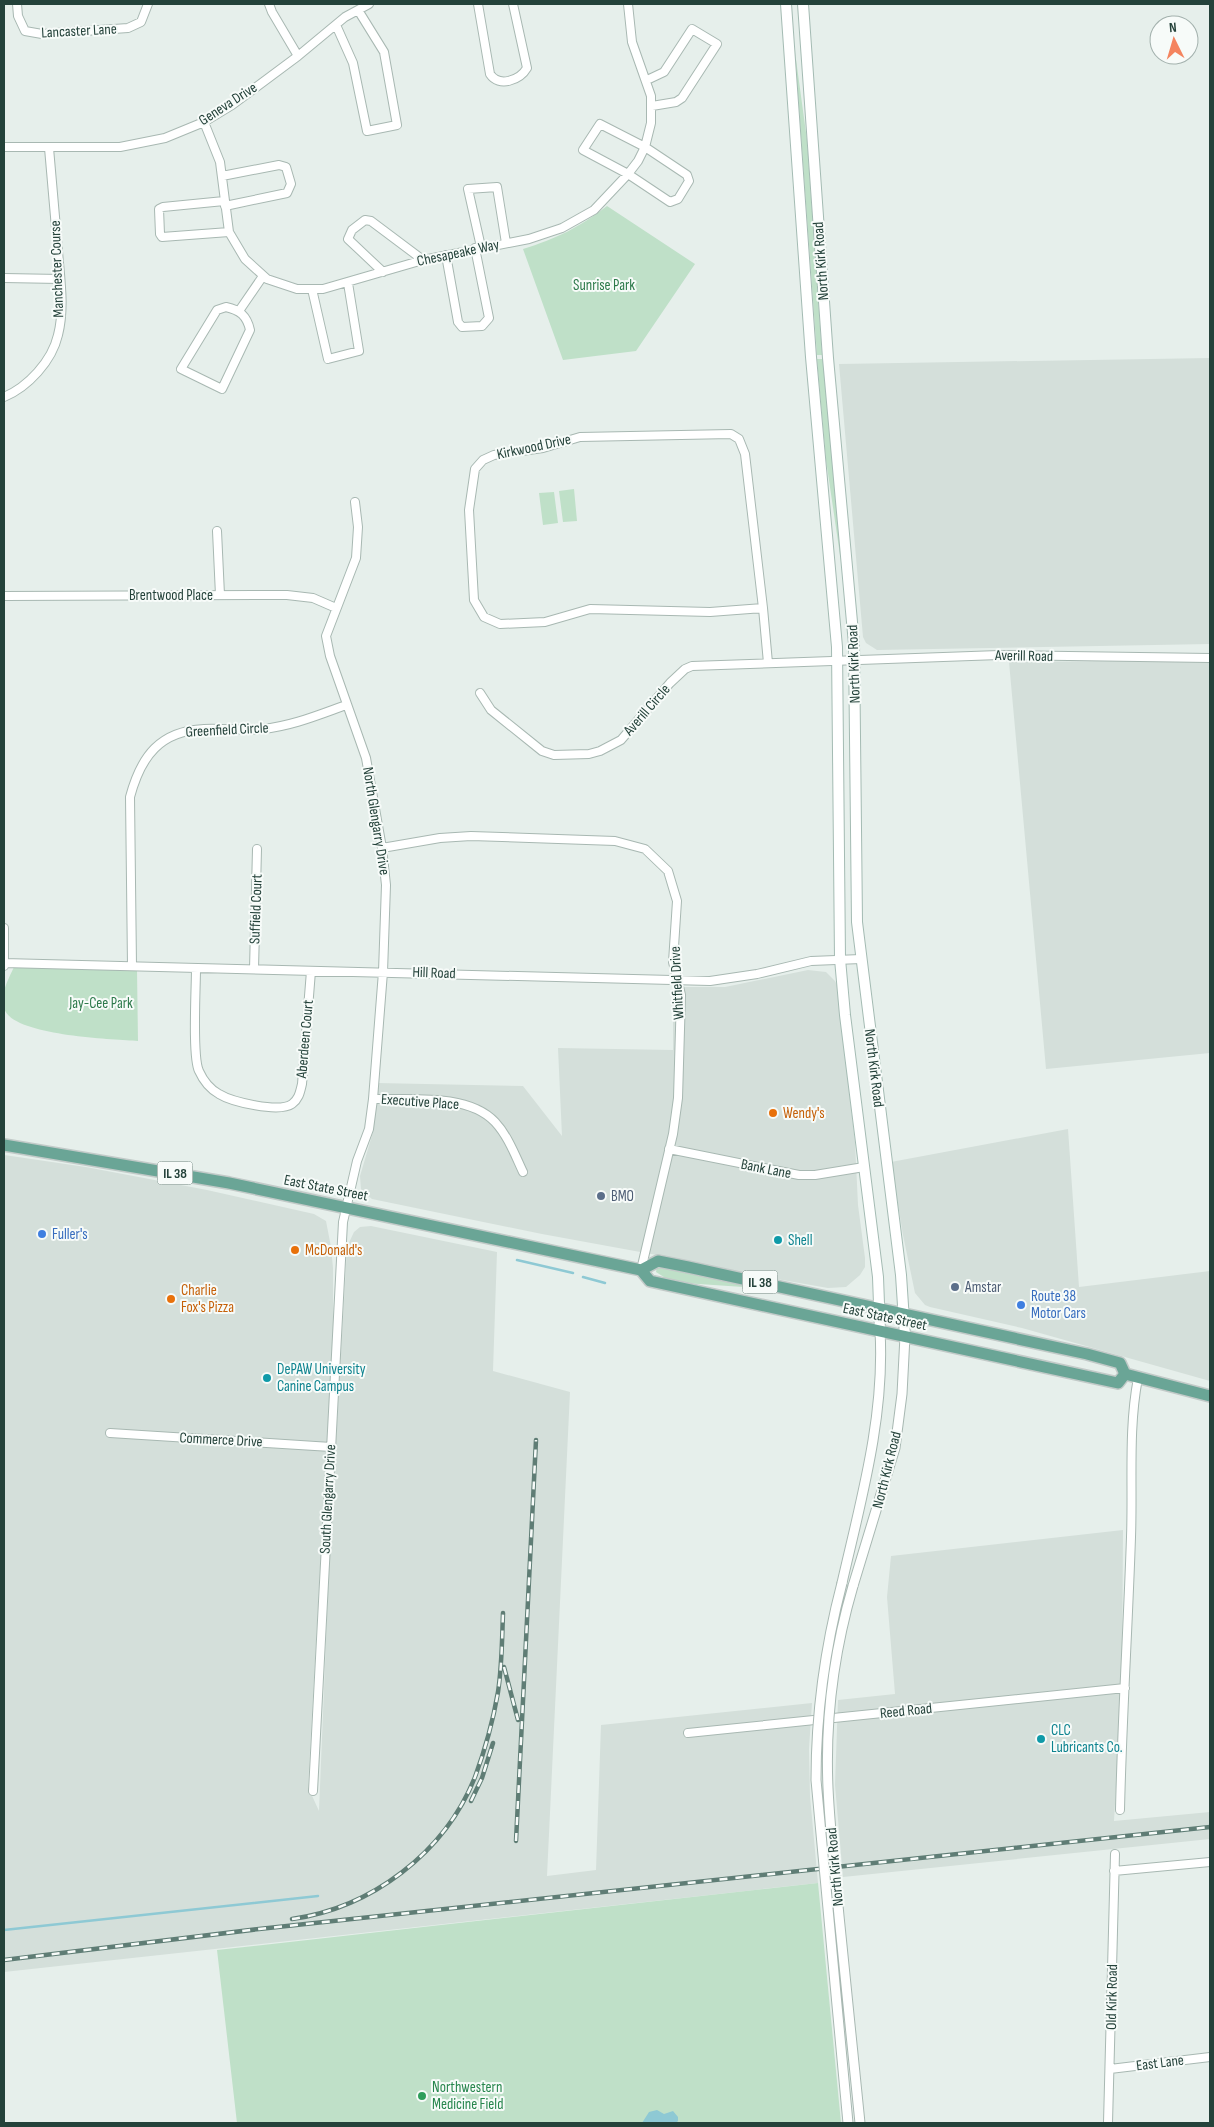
<svg xmlns="http://www.w3.org/2000/svg" width="1214" height="2127" viewBox="0 0 1214 2127" font-family="'Sofia Sans Condensed',sans-serif">
  <rect width="100%" height="100%" fill="#e6efeb"/>
  <path fill="#d4dfda" d="M1210,358v286l-333,6 -11,-7 -3,-6 -24,-273z
    M1210,660v393l-164,16 -37,-407z
    M808,970l18,2 9,9 2,4 18,157 3,63 7,53v9l-5,8 -14,12 -18,1 -74,-13 -81,-17 -131,-24 -170,-35 -11,-9 -1,-14 13,-44 4,-49 146,3 39,50 -4,-88 115,2v-63h52z
    M1068,1129l11,158 131,-16v110l-188,-53 -92,-21 -5,-2 -10,-12 -12,-58 -12,-73z
    M4,1155l82,12 121,23 107,24 12,7 5,26 2,21v62l-25,457 11,24 10,-244 18,-320 7,-15 6,-5 11,-1 126,26 -4,119 77,21 -23,484 49,-6 5,-145 211,-22 -3,46 1,47 8,87 -814,89z
    M1123,1530l-1,153 -8,138 96,-9v27l-367,38 -8,-92 3,-85 57,-6 -8,-97 4,-41z"/>
  <path fill="#bfe0c8" d="M795,52l12,88 15,215h-5z
    M607,206l88,58 -59,87 -73,9 -40,-111c35,-11 55,-21 84,-43z
    M817,359h6l19,196h-2l-14,-95z
    M574,489l3,32 -14,1 -4,-31z
    M554,492l4,31 -15,2 -4,-32z
    M14,967l123,2 1,72c-26,-2 -127,-5 -134,-33 -4,-14 4,-28 10,-41z
    M657,1267l101,21 -74,-5 -17,-4 -11,-7z
    M818,1883l23,240h-604l-20,-173z"/>
  <path fill="#8ec9d4" d="M657,2110l7,4 9,-3 5,6v4l-2,2h-34l7,-11z"/>
  <g fill="none" stroke-linecap="round" stroke-linejoin="round">
    <path stroke="#8ec9d4" stroke-width="2.5" d="M517,1260l56,13
      M583,1277l22,6
      M4,1930l314,-34"/>
    <defs>
      <path id="minor" d="M17,4l1,12 7,15 17,3 86,-6 13,-6 7,-18
        M269,4l3,8 26,44
        M478,4l12,70c9,14 30,6 37,-6l-14,-64
        M336,25l17,38 14,68 30,-6 -13,-73 -26,-42
        M647,80l17,-8 28,-43 25,15 -35,54 -6,4 -24,4
        M204,122l16,40 9,70 16,27 22,20 30,10h26l100,-29 106,-21 33,-11 32,-18 34,-36 10,-13 7,-14 6,-24v-27l-19,-54 -4,-38
        M600,124l45,23 42,28 2,6 -11,18 -8,3 -42,-28 -45,-24z
        M4,147h116l45,-9 39,-16 28,-17 66,-49 47,-39 24,-13
        M222,176l57,-11 7,2 5,17 -4,9 -62,13
        M224,201l-61,6 -4,2 1,25 2,3 67,-5
        M481,247l-13,-58 29,-2 9,56
        M446,255l12,67 4,5 20,-1 7,-8 -14,-70
        M383,272l-35,-33 4,-9 13,-10 6,1 52,39
        M4,278l56,1
        M312,289l16,70 31,-8 -11,-68
        M226,307c14,3 21,9 24,23l-28,59 -41,-20 36,-59z
        M239,311l24,-35
        M4,397c24,-10 48,-36 54,-62 7,-27 2,-57 0,-84 -3,-34 -6,-69 -9,-103
        M217,531l3,64
        M4,596l283,-1 26,3 23,10
        M763,608l-18,-154 -6,-15 -8,-5 -151,3 -37,11 -49,7 -11,5 -8,9 -6,41 5,90 10,17 16,7 45,-2 45,-13 120,3 53,-4 5,55
        M480,693l11,17 51,41 12,4 35,-1 11,-3 21,-11 49,-57 15,-14 7,-3 307,-11 211,3
        M382,848l58,-10 31,-2 144,5 30,8 23,22 9,30 -4,61 8,33 -3,103 -5,36 -32,136
        M4,928v38
        M4,963l706,18 47,-7 54,-13 50,-2
        M132,966l-2,-169c11,-41 30,-66 74,-68 19,-1 39,2 58,0 30,-3 56,-14 84,-24
        M196,969c0,19 -4,88 3,102 4,9 11,18 20,23 13,8 60,19 73,10 7,-5 8,-12 10,-20l9,-113
        M254,969l3,-120
        M373,1099c37,1 95,-6 122,23 13,14 20,33 28,50
        M669,1149l130,26h16l49,-8
        M110,1433l221,14
        M688,1733l437,-45
        M313,1791l30,-569 14,-61 12,-32 4,-30 10,-127 3,-87 -4,-37 -16,-90 -36,-102 -4,-20 30,-78 2,-31 -3,-25
        M1120,1810c2,-91 8,-182 11,-273 2,-53 -3,-107 7,-159
        M1114,1871l96,-9
        M1110,2069l100,-12
        M1108,2123l7,-269"/>
      <path id="tertiary" d="M842,1583c19,-83 43,-167 38,-252
        M853,1586l42,-138 7,-54 3,-58"/>
      <path id="secondary" d="M786,4l25,353 26,290 3,312 5,56 33,262 2,54
        M803,4l25,354 26,286 3,278 44,353 4,61"/>
      <path id="primary" d="M4,1145l225,38 412,87 17,-9 30,6 399,87 33,9 5,11
        M641,1270l9,11 468,102 7,-9
        M1125,1374l85,22"/>
    </defs>
    <use href="#minor" stroke="#a8b8b2" stroke-width="10"/>
    <use href="#tertiary" stroke="#a8b8b2" stroke-width="11"/>
    <use href="#secondary" stroke="#a4bbb3" stroke-width="12"/>
    <use href="#primary" stroke="#c2cac8" stroke-width="14"/>
    <use href="#minor" stroke="#fff" stroke-width="8"/>
    <use href="#tertiary" stroke="#fff" stroke-width="9"/>
    <use href="#secondary" stroke="#fff" stroke-width="10"/>
    <use href="#primary" stroke="#6aa596" stroke-width="11"/>
    <defs>
      <path id="rail" d="M504,1667l14,53
        M471,1801l11,-23 11,-35
        M516,1841l20,-401
        M292,1919c79,-11 153,-66 183,-142 10,-27 18,-56 23,-85 4,-26 4,-53 5,-79
        M4,1960l255,-31 951,-102"/>
    </defs>
    <use href="#rail" stroke="#5f7d75" stroke-width="4.5"/>
    <use href="#rail" stroke="#f7fbf9" stroke-width="2.5" stroke-dasharray="8" stroke-linecap="butt"/>
    <defs>
      <path id="tertiary-bridge" d="M842,1583c-17,65 -26,129 -26,197l32,343
        M853,1586c-19,65 -28,134 -25,202 2,43 7,85 11,128 7,69 14,138 21,207"/>
    </defs>
    <use href="#tertiary-bridge" stroke="#a8b8b2" stroke-width="11" stroke-linecap="butt"/>
    <use href="#tertiary-bridge" stroke="#fff" stroke-width="9"/>
  </g>
  <g fill="#e8710a" stroke="#f7fbf9" stroke-width="2">
    <circle cx="773" cy="1113" r="5"/>
    <circle cx="295" cy="1250" r="5"/>
    <circle cx="171" cy="1299" r="5"/>
  </g>
  <g fill="#5c6f8a" stroke="#f7fbf9" stroke-width="2">
    <circle cx="601" cy="1196" r="5"/>
    <circle cx="955" cy="1287" r="5"/>
  </g>
  <g fill="#3f7fe0" stroke="#f7fbf9" stroke-width="2">
    <circle cx="42" cy="1234" r="5"/>
    <circle cx="1021" cy="1305" r="5"/>
  </g>
  <g fill="#0f9aa8" stroke="#f7fbf9" stroke-width="2">
    <circle cx="778" cy="1240" r="5"/>
    <circle cx="267" cy="1378" r="5"/>
    <circle cx="1041" cy="1739" r="5"/>
  </g>
  <circle fill="#2e9e5b" stroke="#f7fbf9" stroke-width="2" cx="422" cy="2096" r="5"/>
  <g text-anchor="middle" dominant-baseline="central" stroke-width="4" stroke-linejoin="round" paint-order="stroke">
    <g fill="#f7fbf9" stroke="#637a73" stroke-width="1">
      <rect x="157.5" y="1161.5" width="35" height="23" rx="4"/>
      <rect x="742.5" y="1270.5" width="35" height="23" rx="4"/>
    </g>
    <g font-size="14" font-weight="bold" fill="#24423a">
      <text x="175" y="1173">IL 38</text>
      <text x="760" y="1282">IL 38</text>
    </g>
    <g font-size="15" fill="#24423a" stroke="#f7fbf9">
      <text transform="translate(79 31) rotate(-3)">Lancaster Lane</text>
      <text transform="translate(228 104) rotate(-33)">Geneva Drive</text>
      <text transform="translate(458 253) rotate(-12)">Chesapeake Way</text>
      <text transform="translate(821 261) rotate(-94)">North Kirk Road</text>
      <text transform="translate(57 269) rotate(-92)">Manchester Course</text>
      <text transform="translate(534 447) rotate(-12)">Kirkwood Drive</text>
      <text x="171" y="595">Brentwood Place</text>
      <text transform="translate(1024 656) rotate(1)">Averill Road</text>
      <text transform="translate(854 664) rotate(-92)">North Kirk Road</text>
      <text transform="translate(647 710) rotate(-49)">Averill Circle</text>
      <text transform="translate(227 730) rotate(-3)">Greenfield Circle</text>
      <text transform="translate(376 821) rotate(81)">North Glengarry Drive</text>
      <text transform="translate(256 909) rotate(-88)">Suffield Court</text>
      <text transform="translate(434 973) rotate(2)">Hill Road</text>
      <text transform="translate(677 983) rotate(-93)">Whitfield Drive</text>
      <text transform="translate(305 1039) rotate(-85)">Aberdeen Court</text>
      <text transform="translate(874 1068) rotate(83)">North Kirk Road</text>
      <text transform="translate(420 1102) rotate(4)">Executive Place</text>
      <text transform="translate(766 1169) rotate(11)">Bank Lane</text>
      <text transform="translate(326 1188) rotate(11)">East State Street</text>
      <text transform="translate(885 1317) rotate(12)">East State Street</text>
      <text transform="translate(221 1440) rotate(3)">Commerce Drive</text>
      <text transform="translate(887 1470) rotate(-76)">North Kirk Road</text>
      <text transform="translate(328 1499) rotate(-87)">South Glengarry Drive</text>
      <text transform="translate(906 1711) rotate(-6)">Reed Road</text>
      <text transform="translate(835 1867) rotate(-95)">North Kirk Road</text>
      <text transform="translate(1112 1997) rotate(-89)">Old Kirk Road</text>
      <text transform="translate(1160 2063) rotate(-7)">East Lane</text>
    </g>
    <g font-size="15" fill="#2d7a4b" stroke="#f7fbf9">
      <text x="604" y="285">Sunrise Park</text>
      <text x="101" y="1003">Jay-Cee Park</text>
    </g>
    <g font-size="15" fill="#c56008" stroke="#f7fbf9" text-anchor="start">
      <text x="783" y="1113">Wendy's</text>
      <text x="305" y="1250">McDonald's</text>
      <text x="181" y="1290">Charlie<tspan x="181" dy="17">Fox's Pizza</tspan></text>
    </g>
    <g font-size="15" fill="#4e5e75" stroke="#f7fbf9" text-anchor="start">
      <text x="611" y="1196">BMO</text>
      <text x="965" y="1287">Amstar</text>
    </g>
    <g font-size="15" fill="#366cbe" stroke="#f7fbf9" text-anchor="start">
      <text x="52" y="1234">Fuller's</text>
      <text x="1031" y="1296">Route 38<tspan x="1031" dy="17">Motor Cars</tspan></text>
    </g>
    <g font-size="15" fill="#0d838f" stroke="#f7fbf9" text-anchor="start">
      <text x="788" y="1240">Shell</text>
      <text x="277" y="1369">DePAW University<tspan x="277" dy="17">Canine Campus</tspan></text>
      <text x="1051" y="1730">CLC<tspan x="1051" dy="17">Lubricants Co.</tspan></text>
    </g>
    <g font-size="15" fill="#27864d" stroke="#f7fbf9" text-anchor="start">
      <text x="432" y="2087">Northwestern<tspan x="432" dy="17">Medicine Field</tspan></text>
    </g>
  </g>
  <rect width="1214" height="2127" fill="none" stroke="#24423a" stroke-width="10"/>
  <g transform="translate(1174 40) rotate(355)"><circle r="24" fill="#f7fbf9" stroke="#a3b1ad"/>
  <path d="M0-4L9 19L0 12L-9 19Z" fill="#f4845f"/>
  <text y="-8" font-size="14" font-weight="bold" text-anchor="middle" fill="#24423a">N</text>
  </g>
</svg>
